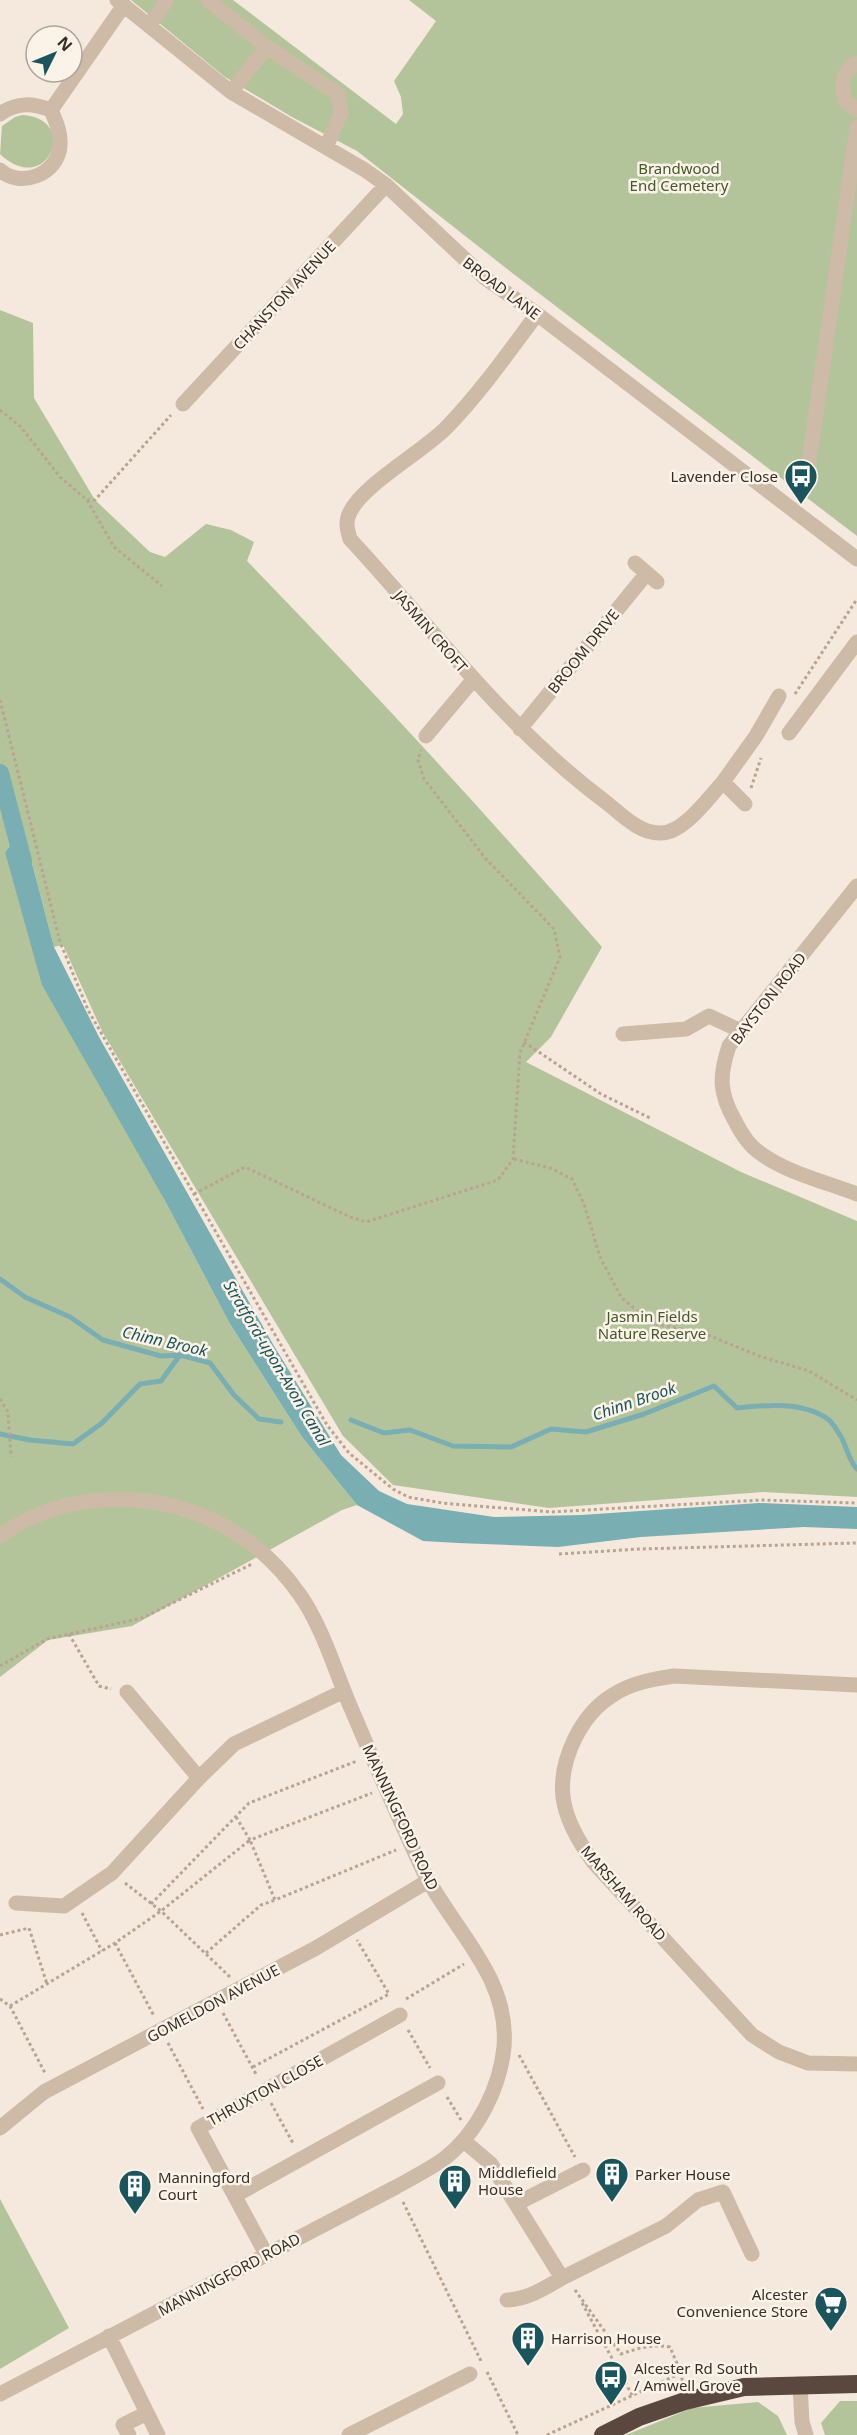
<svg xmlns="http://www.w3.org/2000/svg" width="857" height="2435" viewBox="0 0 857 2435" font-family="'Noto Sans',sans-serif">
  <rect width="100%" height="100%" fill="#f4e9dc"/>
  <path fill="#b4c49a" d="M131,0h102l163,124 7,-10 -2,-17 -7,-16 42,-60 -27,-21h448v536l-346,-264 -154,-121 -65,-34 -67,-40z
    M22,115c59,3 25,84 -22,39l2,-28 13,-9z
    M0,310l33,13 1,75 61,102 55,52 15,5 41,-33 25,6 23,12 -7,19c122,125 240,254 355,386l-51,90 -25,25 215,110 116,49v276l-94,-5 -214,16 -156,-23 -50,-49 -241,-405 -39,-86 -9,2 -31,-118 -18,23 159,347 66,125 72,113 55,68 -15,5 -210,116 -84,14 -48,37z
    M0,2199l69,129 -69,41z
    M840,2401h17v34h-32l-4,-12z
    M758,2402l20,14 9,19h-161l66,-27z"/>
  <path fill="#79aeb3" d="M23,829l31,118 45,90 175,309 67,109 38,36 28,13 87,13 87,-2 178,-12 98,4v22l-53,-2 -163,10 -83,10 -100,-4 -35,-2 -66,-36 -55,-68 -72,-113 -66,-125 -122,-214 -37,-133z"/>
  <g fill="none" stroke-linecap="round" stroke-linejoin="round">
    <path stroke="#79aeb3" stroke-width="5" d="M0,1279l25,18 45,20 33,23 58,16 19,-1 30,8 24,32 25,24 22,3
      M351,1420l33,13 26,-3 43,16 58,1 40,-18 35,3 58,-18 70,-28 23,22c29,-3 67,-7 92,12 4,3 8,11 11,15 7,11 8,25 17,34
      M0,1434l30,6 43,4 29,-21 38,-39 21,-3 19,-26"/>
    <path stroke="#79aeb3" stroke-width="18" d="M0,773l23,88"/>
    <path stroke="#b9a391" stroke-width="3" stroke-dasharray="3 3" stroke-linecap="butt" d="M0,410l21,17 39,50 27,23 27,47 48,39
      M794,490l8,-15
      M87,500h8l76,-85
      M795,694l62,-95
      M0,700l60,242 28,68 239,415 22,28 44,36 15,8 34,6 109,9 210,-12 96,3
      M751,788l10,-30
      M524,1042l77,52 49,24
      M514,1159l36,9 22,11 12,25 16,53 21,40 30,26 52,10 56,23 50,15 48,29
      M194,1194l51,-27 105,50 16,5 132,-42 15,-21 7,-106 40,-96 -6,-28 -68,-70 -62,-80 -6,-19 3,-10
      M0,1399l8,13 3,45
      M559,1554l80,-5 218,-6
      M69,1634l30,52 12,3
      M0,1666l47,-27 95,-21 110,-54
      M236,1817l14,23 122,-47
      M125,1883l36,28 69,66
      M151,1904l98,-101 108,-42
      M82,1913l20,38
      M0,1935l29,-7 18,56
      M115,1943l39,73
      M206,1953l55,-48 14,-5
      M0,1999l10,7 35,67
      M406,1999l58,-35
      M10,2006l105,-63 46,-32 89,-71 25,60 121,-50
      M223,2013l34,63
      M408,2030l22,38
      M168,2043l35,66
      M519,2055l56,102
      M253,2067l136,-73 -32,-54
      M447,2097l14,23
      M271,2103l23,42
      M403,2202l79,161
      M575,2290l46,64c17,-6 31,-10 49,-7l11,26 2,12
      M582,2303l50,92
      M487,2372l31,63
      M547,2435l134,-62"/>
    <path stroke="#cdbaa7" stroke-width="15" d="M117,0l114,92 134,78 21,15 99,93 52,36 320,245
      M208,0l59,47
      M149,25l11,-14 6,-11
      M857,63c-16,9 -16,21 -12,38l12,9
      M231,92l36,-45 71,47 3,19 -15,34
      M51,110l73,-105
      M0,114c17,-12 32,-11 51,-4 5,12 10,22 9,36 -2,28 -39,43 -60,24
      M537,314c-29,39 -57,79 -91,114 -24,24 -83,57 -96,84 -5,10 -3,17 0,27 85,92 155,188 257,264 15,12 33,31 54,30 23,0 48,-36 62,-51l22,22
      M183,404l203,-219
      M809,462l48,-335
      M635,563l22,19
      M520,729l127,-156
      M789,733l68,-91
      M426,736l47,-56
      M723,782l33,-46 23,-40
      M857,886l-128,160c-10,30 -10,47 6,75 6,12 13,24 25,32 27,20 66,29 97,41
      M623,1034l63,-5 23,-13 32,15
      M0,1536c40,-29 88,-39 136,-36 68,6 125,39 164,95 23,33 35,76 51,113 22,52 45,104 69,156 28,62 90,109 84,183 -4,41 -27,86 -59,111 -15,11 -33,20 -49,29l-396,207
      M857,1685l-183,-9c-21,3 -43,7 -61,19 -32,19 -54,65 -50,102 3,24 17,47 31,66l158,172 27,17 29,11 49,1
      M127,1692l72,86
      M16,1903l48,3 48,-33 87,-95 35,-34 110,-53
      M0,2128l44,-36 272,-144 112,-67
      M464,2141l27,23 71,114 104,-52 32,-26 25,-8 29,62
      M236,2195l202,-112
      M516,2204l67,-34
      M266,2254l-68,-126 202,-113
      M507,2300c21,-1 38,-12 55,-22
      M109,2336l49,99
      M800,2384l2,38 4,13
      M129,2435l-6,-10 24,-12
      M349,2435l121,-61"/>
    <path stroke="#5a483e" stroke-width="18" d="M603,2435l36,-18 46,-16 59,-14 113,-3"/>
  </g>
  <defs>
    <symbol id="bus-pin" viewBox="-11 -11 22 30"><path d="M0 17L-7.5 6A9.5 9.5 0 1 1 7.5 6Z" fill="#1a555d" stroke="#fbf3e8"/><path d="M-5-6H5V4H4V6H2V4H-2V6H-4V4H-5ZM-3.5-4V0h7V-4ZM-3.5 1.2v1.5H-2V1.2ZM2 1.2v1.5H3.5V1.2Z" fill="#fff"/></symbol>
    <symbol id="building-pin" viewBox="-11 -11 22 30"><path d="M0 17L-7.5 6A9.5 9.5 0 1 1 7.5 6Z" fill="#1a555d" stroke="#fbf3e8"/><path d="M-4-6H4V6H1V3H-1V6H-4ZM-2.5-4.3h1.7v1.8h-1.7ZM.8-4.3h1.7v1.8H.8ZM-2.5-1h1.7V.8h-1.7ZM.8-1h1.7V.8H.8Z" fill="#fff"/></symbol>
    <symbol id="supermarket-pin" viewBox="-11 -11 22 30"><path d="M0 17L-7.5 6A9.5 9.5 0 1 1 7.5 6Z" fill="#1a555d" stroke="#fbf3e8"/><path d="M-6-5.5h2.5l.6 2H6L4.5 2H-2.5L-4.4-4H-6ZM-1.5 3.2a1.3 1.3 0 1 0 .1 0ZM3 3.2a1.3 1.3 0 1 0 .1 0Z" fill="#fff"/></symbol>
  </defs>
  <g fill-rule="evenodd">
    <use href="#bus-pin" x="782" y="457" width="38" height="52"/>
    <use href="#building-pin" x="593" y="2155" width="38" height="52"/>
    <use href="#building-pin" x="436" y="2162" width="38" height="52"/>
    <use href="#building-pin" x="116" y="2167" width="38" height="52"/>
    <use href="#supermarket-pin" x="812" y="2284" width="38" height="52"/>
    <use href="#building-pin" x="509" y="2319" width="38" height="52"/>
    <use href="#bus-pin" x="592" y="2358" width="38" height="52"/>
  </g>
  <g text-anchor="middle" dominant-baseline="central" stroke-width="5" stroke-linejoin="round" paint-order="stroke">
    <g font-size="15" fill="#45582a" stroke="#fbf3e8">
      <text x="679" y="168">Brandwood<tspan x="679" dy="17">End Cemetery</tspan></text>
      <text x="652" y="1316">Jasmin Fields<tspan x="652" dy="17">Nature Reserve</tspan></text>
    </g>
    <g font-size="15" fill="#382e28" stroke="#fbf3e8">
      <text transform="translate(502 288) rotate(37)">BROAD LANE</text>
      <text transform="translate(284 295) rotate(-47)">CHANSTON AVENUE</text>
      <text transform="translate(431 631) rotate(49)">JASMIN CROFT</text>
      <text transform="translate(583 651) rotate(-51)">BROOM DRIVE</text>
      <text transform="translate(768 998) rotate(-52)">BAYSTON ROAD</text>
      <text transform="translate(401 1817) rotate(65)">MANNINGFORD ROAD</text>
      <text transform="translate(624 1893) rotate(49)">MARSHAM ROAD</text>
      <text transform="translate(213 2003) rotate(-28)">GOMELDON AVENUE</text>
      <text transform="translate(265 2090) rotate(-29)">THRUXTON CLOSE</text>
      <text transform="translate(229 2274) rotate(-28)">MANNINGFORD ROAD</text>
    </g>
    <g font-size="15" fill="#382e28" stroke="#fbf3e8" text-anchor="start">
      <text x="778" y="476" text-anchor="end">Lavender Close</text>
      <text x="478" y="2172">Middlefield<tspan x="478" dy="17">House</tspan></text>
      <text x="635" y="2174">Parker House</text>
      <text x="158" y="2177">Manningford<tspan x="158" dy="17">Court</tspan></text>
      <text x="808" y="2294" text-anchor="end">Alcester<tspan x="808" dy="17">Convenience Store</tspan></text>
      <text x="551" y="2338">Harrison House</text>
      <text x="634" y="2368">Alcester Rd South<tspan x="634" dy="17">/ Amwell Grove</tspan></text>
    </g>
    <g font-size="16" font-style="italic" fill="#1a555d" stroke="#fbf3e8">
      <text transform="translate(165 1341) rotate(13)">Chinn Brook</text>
      <text transform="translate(277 1363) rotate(59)">Stratford-upon-Avon Canal</text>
      <text transform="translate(634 1401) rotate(-19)">Chinn Brook</text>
    </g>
  </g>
  <g transform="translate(54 54) rotate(47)"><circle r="28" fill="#fbf3e8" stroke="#ada49b" stroke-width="1.5"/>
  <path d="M0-4.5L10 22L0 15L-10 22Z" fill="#1a555d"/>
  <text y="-9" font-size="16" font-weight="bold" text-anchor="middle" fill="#382e28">N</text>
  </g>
</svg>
